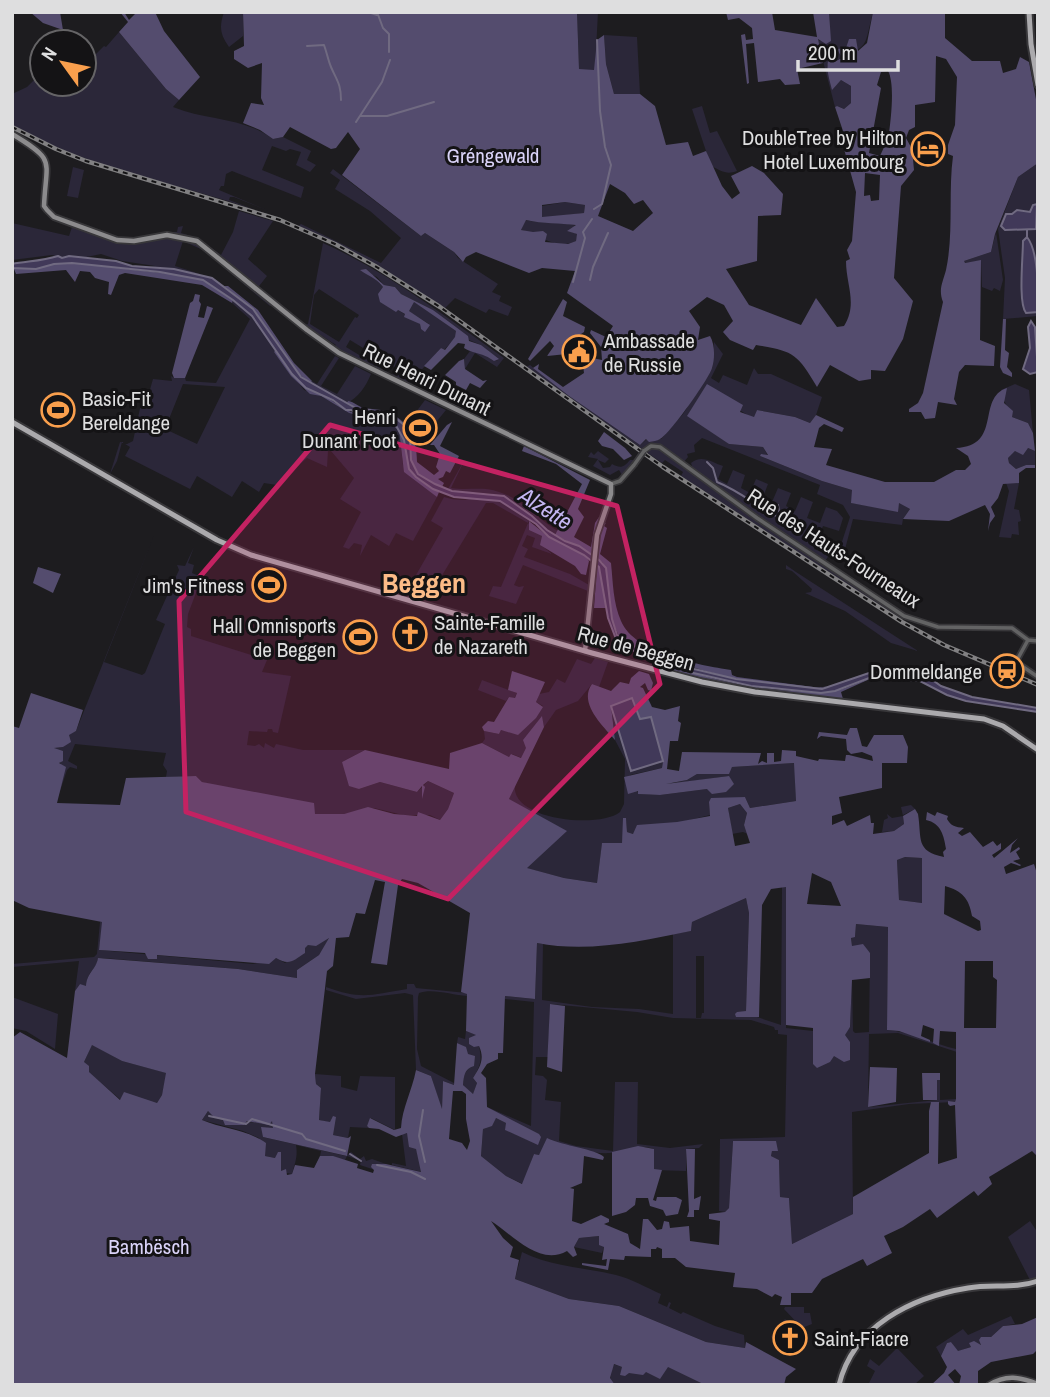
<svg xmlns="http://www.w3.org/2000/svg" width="1050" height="1397" viewBox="0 0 1050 1397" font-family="'Archivo Narrow',sans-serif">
  <rect width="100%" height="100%" fill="#1d1c1f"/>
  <path fill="#2b2739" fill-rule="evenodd" d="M224,12h19v24l-14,11c-9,-13 -10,-20 -5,-35z
    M577,12h21l-3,58h-16z
    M829,12h44c-10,40 -3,31 -39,50l-1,-9 -6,13 10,18 4,-4 10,6v17l-7,6 -7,-3 -2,1 -18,-69 3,3h10z
    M119,32l47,57 13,11 -6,7c34,14 71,10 100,32l10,-2 28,14 -4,9 9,5 -6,7 -14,-7 5,-13 -11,-3 -4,2 -14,-5 -10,24 42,17 -3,11 -69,-27 -6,3 -2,12h-3l-2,4 50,21 -35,-14h-4l-1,3 66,25c-92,-39 -195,-49 -283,-100v-31l15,-7 12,-12 3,2v7h42v-27l12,-3 8,-8 2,1z
    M604,35l33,2 3,57h-26l-8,-30z
    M702,106l8,27 7,-2 20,40c-11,4 -15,0 -26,-5l-19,-57z
    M1038,163v153l-35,3 2,-41 -7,-49 20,-52z
    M73,167l11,3 -6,28 -11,-2z
    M333,169l88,67 4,-3 29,19 4,6 40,26 -6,8 9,4 -2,5 13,6 -4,9 -19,-7 -3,4 -31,-15 -10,10 17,13c-53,-36 -105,-71 -164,-95l3,-2 80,39 20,-25 -31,-27 -35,-22 5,-9 -10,-7z
    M565,202l20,3 -1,8 -42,5v-12z
    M239,211l34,10 -25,38 19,17 -11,14 16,14 -2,2 -67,-56 -20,-9 -8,25 25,8 -50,-7 5,-1 -33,-5 -21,-7 -19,4 -13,-2 -7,2 -10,-3 -40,5v-37l57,13 4,-12 14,4 1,-2c14,5 28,13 44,12 15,0 29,-7 45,-6l1,-5 5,-1 -2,7 17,5 23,17 12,-23z
    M525,220c18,4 35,1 52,6l-9,5 10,3 -2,7c-23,10 -34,-7 -55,-11z
    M996,232l7,48 -3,11 -6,-3 -2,3 -10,-4 -1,-26 -17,2v-2l27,-9z
    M323,243c65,29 123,74 181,115l-7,9 -22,-14 -10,16 -1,-10 6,-8 13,2 15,8 -17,-16 -12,-5 -36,-30 -32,-16 -6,-7 -11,-2 -7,-8 -7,-3 13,13 15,23 22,14 1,5 8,-5 -21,-13 5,-10 43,30v6l-12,13 -3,-2 -32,36 -65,-32 -3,2 -8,-5 3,-4 -22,-14 -3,3 -9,-8 6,-2zM319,289l40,26 -2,3 -2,-1 -16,25 -29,-18 4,-29zM350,340l46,28 -4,7 -46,-28z
    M233,300l19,16 24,33 -2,3 30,38 17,6 28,17 41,11 9,6 4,35 34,32 -24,44 -17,-8 -7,13 -18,-11 -11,21 2,-11 -8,-2 -5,6 -6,-2 18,-35 -21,-13 14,-21 -23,-27h-3l-1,16 -20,-9 -30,27 -13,-2 -5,9 -17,-11 -10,16 -35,-21 -7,13 -65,-33 5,-9 -8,-5 -5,19 -7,13 10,-32 7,2 6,-3 9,-42 5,1 6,-21 19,2 -1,-5 3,2h11l1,3 30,2 34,-64 -18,-16zM183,384l42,3 -28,57 -32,-15z
    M714,342l9,12 -12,24 8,5 4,-8 24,10 7,-17 4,6h13l51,23 -6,18 -6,8 -15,-6 -38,-7 -3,8c-18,-7 -30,-23 -47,-34l22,60 34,3 5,9h-8l62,25 30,9v13l46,8v-9l12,7 -7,10 -1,6 -49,-6 -9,34 3,2 -2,3 -7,-4 12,-37 -7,-12 -26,-11 3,-9 -118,-47 -8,7 1,7 -8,2 1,3 -6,7 12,8 -3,-9c10,-9 21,-1 32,3l-5,13 9,5 6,-14 12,5 -4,13 9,5 6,-14 12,5 -5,13 9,5 6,-14 13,5 -5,13 9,5 6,-14 12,5 -6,16 13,5 6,-16 11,4 6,7 -4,13 -16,-5 -9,23 15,6 -5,8 80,53 -2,3 -221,-143 2,-4 -18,-12 -3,3 -136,-96 4,-2 39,31 71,49 7,-6h14l22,-25 29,-46z
    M335,356l4,2 -18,28 16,8 18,-28 16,8c-5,12 -13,24 -24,29l-37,-19 2,-3 5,3z
    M1015,384l14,6 4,43 -5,-10 -16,-6c-4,-10 -9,-16 -11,-27z
    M425,400l21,10 -31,38 -3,-16 -5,-8z
    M1028,448l7,3v14h-9l-10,4 -7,-6 -1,-5 7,-7z
    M598,451l11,8 -4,4 -7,-3 5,8 7,-1 2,-3c9,5 12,3 18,-4h5l-13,15 -3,-5 -9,5 -17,-9 5,-7 -10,-2 3,-5 3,3z
    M465,459l-14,29c17,3 31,-2 48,4 24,7 38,27 59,39l-3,4c-16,-9 -27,-25 -43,-34 -19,-12 -43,-6 -64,-12z
    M1006,483h13l-5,26 5,1 2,11 -3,1 1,13 -7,-1 -1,4 -12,-1 10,-46z
    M444,497c30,9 28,-8 57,5 10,4 19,12 28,19l-1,2 14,13 -1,9 11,9 -20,-7 3,-9 -8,-3 -5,11 6,3 -4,8 46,17 19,11 -1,6 -65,-26 -9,20 5,2 5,-1 -8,18 -27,-8 4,-10 8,1 27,-64 -35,-20h-7l-59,97 -19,-5v-6l35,-61 -12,-7z
    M154,535l-50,127 38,13 3,-2 20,-49 -9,-4 23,-50 -2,-5 8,1 9,-19 -6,16 6,2 -2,8 10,4 -14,37 -1,13 4,2v7l76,24 -5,12 29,4 -13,57 -5,-1 -1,-3h-4l-1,3 -18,-1 -2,14 8,1 4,-2 5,4 1,-5 9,5 2,-4 27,6h62l-23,12 17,27 21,-7 37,10 11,-11 26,12 -6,16 -8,11 -10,-5h-27l-29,-7 -30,6h-29l-113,-32 -6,-6 -30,1 1,-6 -4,-6 3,-12 -91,-9 -7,17 9,5v3l-7,-2 -3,3 -11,33 5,-38 -5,-15 -3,-2 10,-1 6,-13 7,-3z
    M786,565l10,7 122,79 -27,-8 -46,-32 -40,-18 6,-1 1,-3 -20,-18 -6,-2z
    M595,658l13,4 -9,25 -7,-3 -14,17 -22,9 -12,17 -2,-10 -20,41 -10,-4 -3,3 -27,-14 3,-4 -1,-8 15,3 2,-4 13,3 29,-27 -7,-4 3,-8 10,-2 8,-13 8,4 12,-24 14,5z
    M482,680l35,13 -3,6 -5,-2 -3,4 -28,-11z
    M611,706l20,65 32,-10 -1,7 -32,7 -1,2 10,17 21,1 47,-6 22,-13 -65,9 23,-5 10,-6h31l4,-7 63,-4 1,38 -46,7 -5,-11 -36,5 1,13 -77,19 -6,-2 -1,-13 -4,24 -20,1 -5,39 -33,-5 -38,-10 -17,-69 6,-15c-6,36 84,45 105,28l4,-8 1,-45 -10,-19z
    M740,804l7,9 -3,12 4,9 -5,-2 -11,2 -4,-26z
    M911,805l4,4 -12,6 1,9 -10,7 -12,1 2,-12 4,-2 -1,-4 5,4 11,-2 -2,-9z
    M905,857l17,1v45l-23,-3 -2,-40z
    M782,887h5l-1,141 27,3v33l37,-37 2,-47 1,51 2,2 14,-1 1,-79 -18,-7 -1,-9h4l1,-13 32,3 -1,103c24,1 46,14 69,19l1,3 -59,-19 -29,1 -1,73 69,-7v-20h3v20l16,-1 -1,3 -46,2 -57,8 1,102 -61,30 -3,-46 -9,-1 -1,-37 -8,-4 1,-5 -39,-10 -4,67 -4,4 -6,-1 1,-72 65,-2 2,-102 -9,-1v-4h-3l-1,-3 -23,-7 -78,-2 -36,-6 -87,-8 -2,53h-12l-1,18 8,1 4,4 -2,20 16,2 -2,39 17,5 37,5 2,-69h23l-1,62 33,4 33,-4 -4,4 -13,1v22l-32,-1v-21c-17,-6 -30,3 -44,4 -16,1 -37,-4 -51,-9l-20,11 -5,-1 -11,30 -17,-8 -25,-20 2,-28 13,-10 10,5v7l32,14 -51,-37 44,19 3,-124 -29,-3v-3l30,3 2,-56 6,1 -1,56 50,7 47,2 34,5v-80l18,-3 1,-9 54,-24 3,15 -3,98 -9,6 17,-1 27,9zM696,956h8v57h-2l-1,5h-5z
    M100,922h3l-4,28 154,14 23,-6 9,5 23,-18 23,-9 -12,19 -22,15v8l-59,-9 -135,-11 -5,1c-2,11 -11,12 -12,28l-6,-3 -5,7 4,-30 -67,6v-3l82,-7 3,-3z
    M407,984h7l2,4 51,5v3c-15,-1 -35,-8 -48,-3l-1,4 -1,52 4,17 33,17v2l-11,-4 -1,30 -11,-35 -15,-6 -3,-75 -8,-2 -49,6 -30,-9v-3c35,13 45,8 81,2z
    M12,997l46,17 -3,35 -29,-18 -14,-3z
    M466,1031l11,4c3,20 8,24 -4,43l4,5 -4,12 -10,-10 1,-11 6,-7 -5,-20 -8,-4 1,-6 7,2z
    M92,1044l30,17 45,12 -5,22 -5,8 -36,-3 -33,-28 -4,-10z
    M315,1074l26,2v11l16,4 3,-15 35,1v53l-24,-12 -4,8 2,2 -19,-1 -2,11 -15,-3 -2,-12 -12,-3 2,-32 -5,-4z
    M208,1111c16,15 41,8 61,14l3,-5 2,8 -11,9 83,19 5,-4 9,7 4,-3 2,5 6,-2 14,5h-14l3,6 -15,-5 1,-4 -14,-5 -2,4 -25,-4 1,-5 -25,-6c2,11 -1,18 -4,29l-11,-2 -6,-14 -10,-2 -6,-18 -16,-7 -41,-11z
    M407,1133l9,15 6,24 -30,-7v-2l14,3 -4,-32z
    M1030,1221l8,12v44l-8,3 -22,-43z
    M599,1236l5,11 -2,6 -28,-6 5,-9z
    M522,1252c29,15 62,15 94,23 16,4 31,13 45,19l-3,9 9,4 2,-5 2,1 -2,5 12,6 2,-2 32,14 29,9 1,13 -39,-6 -87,-36 -50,-7 -54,-20z
    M785,1307h19v6h6l2,11 -10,4 -18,-19z
    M1011,1316l4,8 -12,2 -21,19 -4,-1 -21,8 -6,-10 -4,1 -6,13 -5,-9 27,-18 5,6z
    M785,1319l14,14 -3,2 -9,-3 -3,7 9,6 1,-2 6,1 -1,4h-6l-22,-11z
    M897,1348l27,28 -10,9 -25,-2 -1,2h-20l7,-14 -8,-5 3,-7 9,7z
    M613,1364l9,3 46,-1 33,17 -92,2z"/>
  <path fill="#544c6e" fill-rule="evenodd" d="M30,12h30l3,18 -20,-7z
    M120,12h4l5,8 8,-8h18l9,19 36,46 -21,23 -13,-11 -47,-57 9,-10z
    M243,12h334l2,57 15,1 3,-30 7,-5 2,29 8,30h26l15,12 11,39 22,-3 5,14 13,-5 16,35 10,13 8,-6 -9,-17 21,-10 12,7 19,21 -2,21 -23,1 -1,45 -31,8 23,36 52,20 15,-27 21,29 7,-1c14,-22 2,-41 2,-65l4,-2 -3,-9 5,-9 4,-49 -12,-43 4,-3 -13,-39 2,-1 7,3 7,-6v-17l-10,-6 -9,10c-3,-13 -9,-27 1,-38l1,10 8,-4 -5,-9 9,-1 3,-9h7l2,12 9,-8 6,-31h72v26l27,23h28l3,12 13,-4 4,-12 9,5 9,48v53l-20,14 -23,57 -4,18 -27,9 1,2 16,-3 -1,80 15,6 -1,20 -29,-1 -6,7 -5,27 3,6 -19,-3 -3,16 -10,1 -4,-7h-12v-3l9,-6 5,-10 20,-91c-5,-13 0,-20 3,-32 8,-37 2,-77 7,-114l-5,-2v-9l7,-20 2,-48 -11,-18 -10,-3 -1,46 -20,3v22l-6,3 -3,8 6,11 2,21 -13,16 -7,92 19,23 -10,38 -18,32 -14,-1v9l-12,2 -29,-16 -13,22c-20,-34 -24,-36 -61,-42l-3,5 -23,-10 -7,-8 10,-11 -9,-16 -17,-8 -18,14 11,16 -2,13 12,-4c5,8 5,23 2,32 -3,11 -43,67 -52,71 -3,2 -7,2 -11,3l-3,-3 -6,6 -71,-49 -36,-28 6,-4 -1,5 25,18 21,-14 -1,-8 9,-7 10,2 -1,-13 -11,-14 1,-3 15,7 7,-11 -46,-33 8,-22 -33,-3 -13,5 -53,-21 -10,5 -3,5 -9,-10 -29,-19 -4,3 -79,-61 18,-26 -12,-17 -12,16 -5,1 -41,-22 -7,10 -10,2 -13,-9 -17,-7 8,-20 13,2 -3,-7 1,-35 -14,5 -14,-9v-8l10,-5zM888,71c7,12 3,48 1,62l-7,7 3,5 -5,11 -11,-3 12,-65 -4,-3 4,-13zM865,173l15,2 -1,25 -8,1 -1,-6 -6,1zM610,184l15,9 9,11 9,-4 10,13 -20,18 -35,-15zM565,202l20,3 -1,8 -42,4v-12zM526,220c17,4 34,3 50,5l-9,6 10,3 -1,7 -8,3 -23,-2 2,-8 -4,-3 -10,1 -12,-2z
    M726,12h46l3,18 42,7 -4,-25h16l2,29 -5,3 -8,-5 5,24 -26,6 3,15 -15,1 -5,-6 -22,3 -4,-39 -8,1 3,39 -2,1 -6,-49 4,-1 1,6 7,-1 -1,-11 -13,-10 -11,2z
    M72,263l118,13 13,4 30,20 -1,3 -30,-18 -77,-12 -6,2 -8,20 -3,-1 1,-12 -14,-4 -5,-6 -10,-1 -5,11 -9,-12 -50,4 -2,-5 -2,1v-2l24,1 18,-5z
    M366,269l18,16 11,2 6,7 32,16 35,26 1,5 12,4 18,14 -5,2c-12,-9 -18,-6 -30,-13l1,-4 -7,-1 -27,27 -7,-4 17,-18 4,2 10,-13 1,-6 -42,-29 -5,9 21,14 -5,7 -4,-3 -1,-5 -16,-7 1,-3 -7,-4 -2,2 -16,-10 -2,-8 5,-7c-9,-11 -14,-10 -23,-17z
    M224,286h4l30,24 36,53 18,18 -2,3 -13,-12 -44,-63z
    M195,294l5,1 -1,6 2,3 -3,13 6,1 3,-12 6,2 -28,70h-11l-2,-5 18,-70 3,-2z
    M563,299l4,3 -4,14 22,11 -1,5 -9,6 -8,16 -20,2 7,-10 -4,-5 -20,20 -2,-2z
    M1003,319h3l-1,31 4,3 -2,14 5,6v4l-9,-4 -3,-6z
    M276,349l16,25 54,36 23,8 25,4 10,18 5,29 30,23 -2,5 -33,-25 -5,-42 -9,-6 -41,-11 -28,-17 -11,-2 -19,-18 -17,-24z
    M464,359l1,10 18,12 4,-1 -7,8 -10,-5 -4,7 -10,-5v-3l-11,-7 14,-14z
    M707,384l36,21 -3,7 14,5 3,-7 38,7 15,6 6,-8 28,13 -2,4 -18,-8 -5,4 -5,19 18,2 -6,16 59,17h49l22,-12h9l6,-6 -3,-8 -12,-8c47,-2 20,-50 51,-60l-3,15 9,8 -1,6 16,6 5,10 2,18 -7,-3 -5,7 -8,-4 -7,7 1,5 7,6 10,-4h9v3h-9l-7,5v10l-16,1 -5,14 -7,9 4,9 -5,7 -2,8 2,-17 -5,-9 -36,16 -46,-2 7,-10 -11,-6 -1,9 -47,-9 1,-13 -30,-9 -62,-25 1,-2 7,1 -5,-8 -34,-3 -42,-28z
    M348,401c7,1 9,5 16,7 5,1 11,1 17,2 26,7 36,26 36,52l17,13 5,-4 -3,-4 4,-13 -6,-9h-4l17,-20 5,-3 -12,24 19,10 -9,17 -4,-2 -3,6 -5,2 6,4 -2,4c-8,-3 -23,-10 -27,-17 -9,-15 -1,-34 -13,-46 -11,-11 -27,-10 -40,-13 -5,-1 -10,-5 -15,-8z
    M604,432l21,16 7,8 -8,4 -11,-11 -11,-3 -4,-5z
    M524,446l66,34 -12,29 6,8 -10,20 17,10 4,-24 4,-6 -7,37 -37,-19 27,-51 -26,-20 -34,-13z
    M529,521l20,16 36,18 4,6 -3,14 -5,-1 -6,-8 -35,-21 2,-9 -13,-6z
    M606,523l-2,3 3,2 -7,26 11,9c2,19 2,40 10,58 14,33 79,44 110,49l1,5 5,2 84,11 15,-4c-45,16 -174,-21 -216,-45l-8,-19 -9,-57 -6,-5 5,-33z
    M597,565l3,2 6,41h-12z
    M38,567l23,7 -8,19 -20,-10z
    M664,661c42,21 120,34 168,30 14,-1 27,-10 40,-13l-31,14 2,7 -92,-11 -86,-18 1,-4 -5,-3z
    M512,671l33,11 -9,20 7,5 -7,11 -18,17 -17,-5 -2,4 -15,-3 -2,-4 6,-6 6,1 15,-25 6,1 2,-5 -9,-3z
    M639,671l10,3 4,9 -2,8 -3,-1 -3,-7 -5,4 3,1 9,19 13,3 15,-4 -2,15 3,2 -3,18h-8l-3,28 12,2 3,-19 79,1 -3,11 4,-3 5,2v-10h7v9l7,-1 1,-11 14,1v5l22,5 1,-2 26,2 1,-6h3l24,6 -1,-5 -10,-4 -11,2 -4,-4 -1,-11 -25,-3 -4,3 2,-7 28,3 3,-7h7l5,18 5,1 7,-12h29l5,12 -1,16h-25v25l-43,9 3,16 -10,3v9l12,-5 3,6 23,-11 1,8h3l-1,11 21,-3 10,-7 -1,-8 12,-7 3,5c4,25 -3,37 26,43l-1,-5 3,-3c-2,-13 -5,-26 -20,-29l1,-8 8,4 2,-4 11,4 -1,3c4,7 8,8 17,9l-6,5 4,3 8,-4 13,15 10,-6 4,5 4,-3v6l-9,6 2,3 24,-20 -6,7 -2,8 9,-6 1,2 -4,3 4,7 -7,2 8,4 -1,1 -9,-3 -7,4 2,7 28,-10 4,13v280l-6,-6 -43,26 3,7 -14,12 -4,-5 -37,27 -7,-9 -27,18 -19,9 8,17 -25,13 -4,-7 -41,20 -10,14h-21v12h-11l2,-8 -7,-3 -3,3 -15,-8 -24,-2 2,-14 -49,-6 -11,-9h-13v-9l-5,-2 -1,2h-5v8l-26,-1 -1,4 -14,-1 -2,11 -26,-5v-2l24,3 1,-7 -5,1 2,-13 -5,-2v-9l-20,2 -5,9 3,8 -4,2 -6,-6c-28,16 -55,-17 -76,-30l12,17 10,9 -3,10 9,3 -4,19 54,20 50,7 87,36 39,6 1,-6 50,27 -10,8 -2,8h-83v-2l-33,-16 -8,12 -14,-7 -3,3 -14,-2 -4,3 -5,-1 2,-8 -8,-3 -4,14 5,7h5h-608v-347l8,-6 47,26 8,-67 5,-7 6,2c1,-14 10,-16 12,-28l140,11 59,9v-8l22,-15 10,-17 -13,8 -8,-1 -3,3v5c-12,8 -16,13 -29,5l-7,6 -112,-9v4h-9l-3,-6 -46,-3 3,-28 -73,-14 -17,-8v-174l7,2 12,-35 52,17 -7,21 -7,4 2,7 -8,5 -9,1 9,3v10l-4,2 7,4 -9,36 63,2 6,-27 70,-2 6,6 112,21 1,11h29l24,-7 26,7 23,2 1,-4 22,8 8,-11 6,-16 -26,-12 -5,4 2,2 -3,12v-13l-5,6 -37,-10 -21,7 -10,-3 -7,-24 23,-12 84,19 1,-16 32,-10 27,14 2,-3 10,4 5,-10 -3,-8 19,-24 2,11 -35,72 58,32 -40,37 37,10 33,5 5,-40h20l1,-25h3l1,14 6,2 4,-9 40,-3 33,-6 -1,-14 2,-4 34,-1 5,11 46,-7 -2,-38 -62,4 -3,7h-32l-10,6 -21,4 63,-8 5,8 -8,8 -14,2 -5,-5 -47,6 -22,-1v-3l-10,3 -4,-17 38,-9 1,-7 -12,-43 -11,2 -29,-14 4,34c-12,-14 -37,-37 -23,-56l19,7 9,-9 9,2 2,-6zM740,804l7,9 -3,12 6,18 -15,3 -7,-38zM905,857l17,1v45l-23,-3 -2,-40zM812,873l19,9 10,24 -34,-2zM402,879l16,4 52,30 -9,79 6,2 -1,37 10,4 -7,3v6l5,3 5,-1c6,13 1,21 -6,32l4,5 -4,11 -10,-9c1,-9 1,-16 11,-19l1,-10 -7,-2 -2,-7 -9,-4 -3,42 -11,-4 -1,28 -11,-33 -15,-6c-4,21 -14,38 -15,58l-7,2 -24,-12 -3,8 2,2 10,1 17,8 11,-4 2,14 7,2 5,23 -35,-8h-14l-1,3 3,3 -1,3 -16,-5 1,-4 -25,-8h-13l-6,12 -19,-3 -3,9 -5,1 -1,-6 -5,2v-19h-3l-3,6 -10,-2 1,-13c-20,-14 -43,-14 -64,-23l6,-9 6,6 9,3 2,5h19l3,-4 22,4 3,-4 1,7 -12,-1 2,10 84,19 4,-20 -3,2 -15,-3 3,-18 -3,-1 -3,6 -11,-2 2,-32 -5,-4 -1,-10 12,-103 6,-5 3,-28 13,-1 7,-24 9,1 10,-34 10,2 -14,81 16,2 11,-80zM945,886c17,5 24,12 27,30l8,5 1,9 -3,1 -34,-17zM786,887v138l27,3v36l4,4 13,-6 4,-6 10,6 6,-2v-18l-5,-7 5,-8 2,-47 18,-2v-25l-7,-9 -11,2 -1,-8 4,-1 1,-13 32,3 -1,103 12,1 31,11v-2l-9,-4 2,-11 11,4 -1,14 6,3 1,-15 16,1v67l-1,3 -7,-1v3l2,2 5,-1 2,53 -19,6 1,-62h-8l-2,9v42l-76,44v17l-61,30 -3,-46 -9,-1 -1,-37 -8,-4 1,-5h6l-2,-10h-43l-4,67 -4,4 -16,2v5l11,2 -1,24 -29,-4 -1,-15 -19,2 -1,-6 -5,-1 -2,8 -5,1 -9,-11h-5l-3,30 -10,-6 -2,-9 -24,-10 5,-2v-3l-8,-4 -20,9 -9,-3 2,-32 -4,-1 12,-5 2,-27 19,4 1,-3c-8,-8 -41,-11 -57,-19l-8,17 -5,-1 -12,30 -16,-8 -25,-20 2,-27 9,-3 4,-8 10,5 -1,7 33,15 3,-8 -2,-3 -52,-27 -1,-29 -5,-5 6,-9 11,-5v-6h5l2,-57 30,3 2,-56c52,10 104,-2 154,-12l1,-9 54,-24 3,15 -3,98 -9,1 -2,2 1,3h23l3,-112 9,-16zM965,961h28v16l4,3 -1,48h-32zM92,1045l30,16 44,12 -4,22 -5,8 -33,-11 -4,8 -31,-28v-6l-5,-4zM453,1091h9l4,3v25l4,22 -3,9 -5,-7 -13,-4z
    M550,1004l15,2 -3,66 -15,-5z
    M870,1067l27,1 -1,34 -28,5z
    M922,1073h18v7h-3v20h-14z
    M638,1146l16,3v20l8,1 -9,30 3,1 1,-4h19l6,3 -4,14 -12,2 -3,-6 -13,-4 -2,-8h-12l-1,7 -9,7 -14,4v-64z
    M686,1149h9l-1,50 7,-3 -2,14h-5v7h-7l2,-6z
    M1038,1317v32l-5,5 -42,8 -13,9v14h-19l2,-9 -6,-7 -7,6 8,10h-25l13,-12 3,-6 -6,-11 6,-13 4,-1 7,9 13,-4 -2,-4 5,-2 7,4 -2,-5 2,-3h10l12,-11 19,-2z"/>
  <path fill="#413959" stroke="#706a81" stroke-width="2" d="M1037,204l-1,25 -31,1 -4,-4 5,-12h6l5,-4 13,2 3,-7z
    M1027,237c12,15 11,55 11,75l-12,1c-8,-10 -3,-56 -3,-72z
    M58,256l4,2 7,-2 47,5 16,5 42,3 38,9 41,31 48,68 60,34 9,-1 6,4 17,2 11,9 6,14 1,21 7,14 17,10 17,7 52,5 28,20 15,14 18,11 14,5 20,14 7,8 6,51 5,16 14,10 59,23 46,11 86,10 47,-16 17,-1 45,7 10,7 31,11 66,11v4l-72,-11 -19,-6 -27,-14 -51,-3 -34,13 -14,2 -70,-7 -62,-14 -60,-23 -13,-10 -8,-21 -9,-51 -15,-12 -35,-18 -13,-13 -36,-23 -46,-4 -21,-8 -17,-12 -7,-8 -5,-29 -10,-18 -33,-6 -10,-6h-5l-13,-10 -27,-12 -14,-14 -40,-58 -19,-16 -30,-20 -43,-8 -88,-9 -18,1 -18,5 -24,-1v-4c17,-3 30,-3 46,-8z
    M1031,321l4,6 3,45 -8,2 -7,-5 7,-21 -2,-21z
    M632,698l8,21 11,-2 12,44 -32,10 -20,-65z"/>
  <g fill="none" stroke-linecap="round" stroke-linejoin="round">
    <path stroke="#706a81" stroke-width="2" d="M368,12l9,3
      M377,12l6,16 6,6v18
      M307,46l17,-1c3,8 4,15 7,22 6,14 10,17 10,33
      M360,116h27l47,-14
      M356,122l26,-40 8,-22
      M594,209l8,-5 9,-39 -6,-18 -5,-36 -3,-71
      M1027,237v-7
      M590,280l3,-13 15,-34
      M573,282l12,-44 -2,-6 9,-13
      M707,462l6,6 4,14c25,10 44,28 67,38
      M778,505l2,13
      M423,1110l-4,26 6,26
      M209,1116l37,8 6,-5 50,15 4,5 39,12
      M350,1154l11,7
      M377,1165l34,7 14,7"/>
    <defs>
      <path id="tertiary" d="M644,451l7,-5 9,1 97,71 147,98 34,11 74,1 16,12 10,1
        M611,484l9,-3 14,-16
        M1028,640l-12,22 22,15"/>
      <path id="secondary" d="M12,134c45,27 34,25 32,72l3,4
        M47,210l7,7 63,23 17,1 33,-6 30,6 110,89 32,23 272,131v10l-14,41 -12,116
        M989,1385c17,-11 31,-8 49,-1"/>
      <path id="primary" d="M1029,12l2,32 7,41
        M12,422l205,118 34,15 341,98 110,29 53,10 229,27 19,7 35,24
        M839,1385c14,-59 73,-88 129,-97 24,-4 47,1 70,-7"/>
    </defs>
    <use href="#tertiary" stroke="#38373a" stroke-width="7"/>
    <use href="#secondary" stroke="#38373a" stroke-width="8"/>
    <use href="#primary" stroke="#38373a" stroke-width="9"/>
    <use href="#tertiary" stroke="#636364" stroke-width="3.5"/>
    <use href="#secondary" stroke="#8c8b8d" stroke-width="4.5"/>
    <use href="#primary" stroke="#abaaad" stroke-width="5"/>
    <defs>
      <path id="rail" d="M12,127l44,22 30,12 194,59 55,24 40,22 65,41 223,160 239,155 42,23 94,40"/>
    </defs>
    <use href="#rail" stroke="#818082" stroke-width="4.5"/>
    <use href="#rail" stroke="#141315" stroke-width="2" stroke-dasharray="5" stroke-linecap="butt"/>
    <defs>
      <path id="tertiary-bridge" d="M634,465l10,-14"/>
    </defs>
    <use href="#tertiary-bridge" stroke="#38373a" stroke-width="7" stroke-linecap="butt"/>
    <use href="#tertiary-bridge" stroke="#636364" stroke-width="3.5"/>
  </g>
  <path fill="#c32262" fill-opacity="0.2" stroke="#c32262" stroke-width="5" stroke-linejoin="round" d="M330,425l287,81 43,178 -212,215 -262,-87 -7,-211z"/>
  <defs>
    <symbol id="hotel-ring" viewBox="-11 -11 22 22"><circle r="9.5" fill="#141315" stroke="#f99f4d" stroke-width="1.5"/><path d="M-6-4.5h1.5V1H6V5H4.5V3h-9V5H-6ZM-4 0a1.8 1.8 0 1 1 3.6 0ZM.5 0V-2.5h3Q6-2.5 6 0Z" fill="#f99f4d"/></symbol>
    <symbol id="civic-ring" viewBox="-11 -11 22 22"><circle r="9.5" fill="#141315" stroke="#f99f4d" stroke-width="1.5"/><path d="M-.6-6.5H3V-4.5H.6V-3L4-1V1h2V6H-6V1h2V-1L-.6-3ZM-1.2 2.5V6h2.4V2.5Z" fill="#f99f4d"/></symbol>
    <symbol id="stadium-ring" viewBox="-11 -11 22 22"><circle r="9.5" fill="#141315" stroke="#f99f4d" stroke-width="1.5"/><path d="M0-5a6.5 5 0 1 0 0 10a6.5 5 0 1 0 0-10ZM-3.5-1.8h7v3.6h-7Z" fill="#f99f4d"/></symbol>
    <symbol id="church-ring" viewBox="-11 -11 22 22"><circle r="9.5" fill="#141315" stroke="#f99f4d" stroke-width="1.5"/><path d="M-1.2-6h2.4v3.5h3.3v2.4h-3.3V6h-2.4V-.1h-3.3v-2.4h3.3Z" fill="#f99f4d"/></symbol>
    <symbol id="station-ring" viewBox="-11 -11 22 22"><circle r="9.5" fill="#141315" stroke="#f99f4d" stroke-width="1.5"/><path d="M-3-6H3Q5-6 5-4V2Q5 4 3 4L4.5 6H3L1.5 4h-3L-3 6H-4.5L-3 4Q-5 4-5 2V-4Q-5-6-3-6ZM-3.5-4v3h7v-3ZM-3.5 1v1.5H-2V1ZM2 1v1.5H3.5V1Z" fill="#f99f4d"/></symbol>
  </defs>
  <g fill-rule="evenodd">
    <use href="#hotel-ring" x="909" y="130" width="38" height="38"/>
    <use href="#civic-ring" x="560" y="333" width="38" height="38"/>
    <use href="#stadium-ring" x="39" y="391" width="38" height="38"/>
    <use href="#stadium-ring" x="401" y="409" width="38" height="38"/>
    <use href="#stadium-ring" x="250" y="566" width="38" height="38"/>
    <use href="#church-ring" x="391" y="615" width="38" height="38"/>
    <use href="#stadium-ring" x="341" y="618" width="38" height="38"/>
    <use href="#station-ring" x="988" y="652" width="38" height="38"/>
    <use href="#church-ring" x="771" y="1319" width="38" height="38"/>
  </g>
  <g text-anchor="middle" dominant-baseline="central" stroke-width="6" stroke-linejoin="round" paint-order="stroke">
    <g font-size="21" fill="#dededf" stroke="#141315" text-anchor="end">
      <text x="904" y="137">DoubleTree by Hilton<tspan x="904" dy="24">Hotel Luxembourg</tspan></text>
      <text x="604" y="340" text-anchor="start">Ambassade<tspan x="604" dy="24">de Russie</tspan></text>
      <text x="82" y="398" text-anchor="start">Basic-Fit<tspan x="82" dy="24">Bereldange</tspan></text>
      <text x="396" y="416">Henri<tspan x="396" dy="24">Dunant Foot</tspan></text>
      <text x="244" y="585">Jim's Fitness</text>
      <text x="434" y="622" text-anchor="start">Sainte-Famille<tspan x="434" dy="24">de Nazareth</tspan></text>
      <text x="336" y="625">Hall Omnisports<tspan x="336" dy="24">de Beggen</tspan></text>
      <text x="982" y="671">Dommeldange</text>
      <text x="814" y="1338" text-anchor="start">Saint-Fiacre</text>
    </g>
    <g font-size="21" fill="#dad3f8" stroke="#141315">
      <text x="493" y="155">Gréngewald</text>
      <text x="149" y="1246">Bambësch</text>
    </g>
    <g font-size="21" fill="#dededf" stroke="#141315">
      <text transform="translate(427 379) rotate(26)">Rue Henri Dunant</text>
      <text transform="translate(834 548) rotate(33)">Rue des Hauts-Fourneaux</text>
      <text transform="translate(636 648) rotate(15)">Rue de Beggen</text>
    </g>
    <g font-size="23" font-style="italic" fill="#c4b6f3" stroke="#141315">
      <text transform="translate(546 508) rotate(33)">Alzette</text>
    </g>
    <g font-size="28" font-weight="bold" fill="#fbbb87" stroke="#141315">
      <text x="424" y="583">Beggen</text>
    </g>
  </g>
  <rect width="1050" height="1397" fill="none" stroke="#dededf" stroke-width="28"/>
  <g transform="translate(63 63) rotate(303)"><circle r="33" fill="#141315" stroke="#656466" stroke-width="2"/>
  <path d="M0-5L12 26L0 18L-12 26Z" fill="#f99f4d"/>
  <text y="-10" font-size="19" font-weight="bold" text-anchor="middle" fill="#dededf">N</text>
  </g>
  <path d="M798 60v10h100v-10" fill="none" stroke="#dededf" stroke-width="3.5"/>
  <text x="808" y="60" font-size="21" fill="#dededf" stroke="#141315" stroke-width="5" paint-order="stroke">200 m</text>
</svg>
